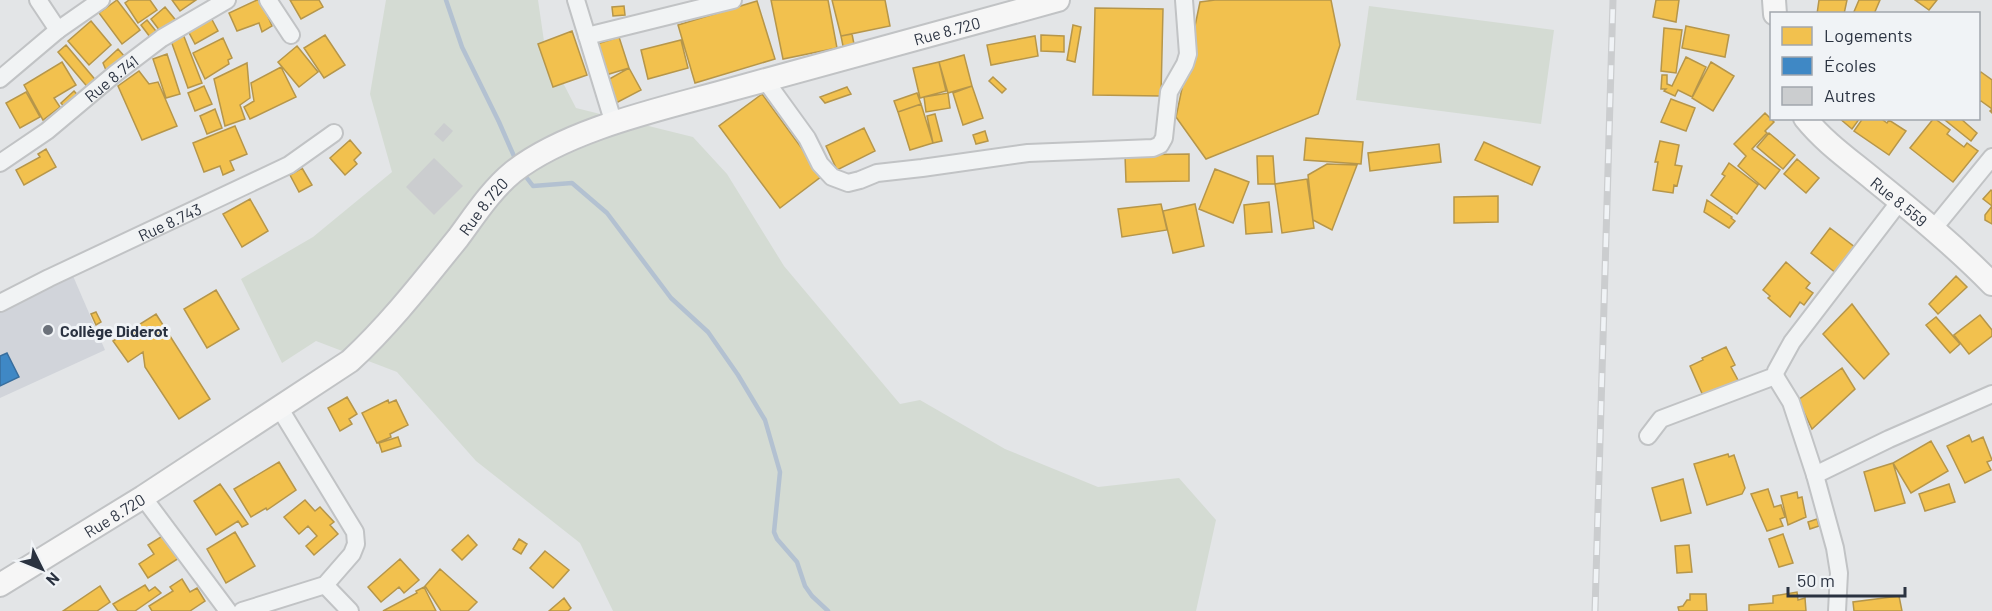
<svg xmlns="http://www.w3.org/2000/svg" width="1992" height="611" viewBox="0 0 1992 611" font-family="Barlow,sans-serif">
  <rect width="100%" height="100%" fill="#e3e5e7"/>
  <path fill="#d1d4da" d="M73,276l32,74 -105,48v-88z"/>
  <path fill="#d4dbd3" d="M386,0h152l7,48 31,60 117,29 34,37 57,92 116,138 20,-4 85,49 93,38 81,-9 37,42 -20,91h-583l-33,-68 -104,-82 -79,-89 -81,-31 -34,22 -41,-84 72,-42 79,-65 -22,-78z
    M1369,6l185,24 -13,94 -185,-24z"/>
  <path fill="#f2c14e" stroke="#b6964a" stroke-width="1.5" d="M117,0l23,30 -18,14 -23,-31z
    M129,0h21l7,10 -19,13 -13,-20z
    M172,0h24l-16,11z
    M257,0h4l11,26 -10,6 -3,-9 -22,8 -8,-18z
    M290,0h29l4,7 -22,12z
    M771,0h57l9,48 -54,11z
    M832,0h53l5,26 -49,10z
    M1215,0h116l9,45 -22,69 -112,45 -30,-42 24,-115z
    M1656,0h23l-3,22 -23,-5z
    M1819,0h28l-3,14h-27z
    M1859,0h21l-6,14h-21z
    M1915,0h22l-8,10z
    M757,1l18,58 -80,24 -17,-58z
    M624,6l1,9 -12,1 -1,-9z
    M165,7l13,16 -15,12 -12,-16z
    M1095,8l68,1 -2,87 -68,-1z
    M209,14l9,17 -23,13 -9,-17z
    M147,20l13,16 -7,5 -12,-16z
    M91,21l20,24 -22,20 -21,-24z
    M1073,25l8,2 -6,35 -8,-2z
    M1686,26l43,9 -4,22 -43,-9z
    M1664,28l18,2 -6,43 -15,-2z
    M572,31l15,44 -34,12 -15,-43z
    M183,34l19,49 -14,5 -18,-50z
    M852,34l3,15 -11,2 -3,-15z
    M325,35l20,30 -21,13 -20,-30z
    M1041,35l23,1v16l-23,-1z
    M1035,36l3,20 -47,9 -4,-20z
    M619,37l10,31 -23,7 -9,-31z
    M223,38l9,20 -4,2 1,4 -24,15 -12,-26z
    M681,40l7,28 -40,11 -7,-29z
    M66,45l32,38 -8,7 -32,-38z
    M297,46l21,26 -19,15 -21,-25z
    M118,49l7,8 -17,18 -5,-12z
    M167,54l13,40 -14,4 -13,-39z
    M964,55l8,31 -24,7 -9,-31z
    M1686,57l20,10 -14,30 -14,-7 -3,6 -11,-5 2,-2h-5l1,-14h5v9l5,2z
    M62,62l14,23 -22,13 6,9 -17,13 -19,-35z
    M939,62l7,29 -26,7 -7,-30z
    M1711,62l23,14 -21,35 -21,-13z
    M247,63l3,35 -10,7 5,14 -20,7 -11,-47z
    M281,67l15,30 -46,22 -6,-12 10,-6 -3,-18z
    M629,68l12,22 -25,13 -12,-21z
    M139,71l10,13 9,-2 19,44 -35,14 -24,-54z
    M1981,72l11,8v33l-2,-2 2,-2 -11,-8 -3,1v-27z
    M993,77l13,12 -4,4 -13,-12z
    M204,86l8,18 -17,7 -7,-18z
    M972,86l11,32 -20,7 -10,-32z
    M847,87l4,7 -26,9 -5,-6z
    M74,91l7,8 -14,11 -6,-7z
    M26,92l14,25 -20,11 -14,-25z
    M917,93l4,11 -23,8 -4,-11z
    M948,93l2,15 -24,4 -2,-15z
    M762,94l60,82 -42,32 -61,-82z
    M1671,99l24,9 -9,23 -25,-9z
    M921,104l12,39 -23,7 -12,-38z
    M215,109l7,19 -15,6 -7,-18z
    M1765,113l9,9 -9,9 2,2 -15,16 28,21 -15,19 -27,-23 8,-10 -12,-12z
    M935,114l7,27 -9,2 -6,-27z
    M1839,118h21l-8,11z
    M1863,118h17l7,5 2,-3 17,11 -17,24 -35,-24z
    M1934,118l16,12 -3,4 17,13 3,-4 11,8 -25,31 -43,-34z
    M1946,118h14l17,15 -6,8 -26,-21z
    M235,126l12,28 -17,7 4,9 -11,5 -3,-9 -16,6 -11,-29z
    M864,128l11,23 -38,19 -11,-24z
    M985,131l3,10 -12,3 -3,-9z
    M1769,133l26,22 -12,14 -26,-22z
    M1306,138l57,4 -2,22 -57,-4z
    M350,140l11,13 -7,7 3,4 -12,11 -15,-17z
    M1660,141l19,4 -4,20 7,1 -5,20 -3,-1 -1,8 -20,-3 5,-28h-3z
    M1484,142l56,25 -8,18 -57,-25z
    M1439,144l2,18 -71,9 -2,-18z
    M46,149l10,18 -32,18 -8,-15 24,-13 -2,-3z
    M1189,154v27l-63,1 -1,-27z
    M1257,156h16l2,28h-17z
    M1797,159l22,19 -13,15 -22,-19z
    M1729,163l29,22 -21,29 -26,-19 14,-19 -3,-2z
    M1327,164l30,1 -25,65 -19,-10 -5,-45z
    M302,168l10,17 -13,7 -9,-17z
    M1215,169l34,13 -16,41 -34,-14z
    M1307,179l7,49 -32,5 -7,-49z
    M1991,190l1,1v33l-7,-4v-5l7,-9 -9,-7z
    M1498,196v26l-44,1v-26z
    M250,199l18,32 -26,16 -19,-33z
    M1707,200l25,17 -1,1 4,3 -6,7 -25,-16z
    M1269,202l3,30 -26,2 -2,-29z
    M1161,204l6,26 -45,7 -4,-28z
    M1195,204l9,42 -31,7 -10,-42z
    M1830,228l26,20 -19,26 -26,-21z
    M1786,262l24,21 -4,5 7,5 -9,12 -4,-3 -10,15 -22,-19 2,-2 -7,-6z
    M1956,276l11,11 -29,27 -9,-10z
    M216,290l23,39 -32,19 -23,-39z
    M1852,304l37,50 -25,25 -41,-45z
    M96,312l5,10 -5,3 -5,-11z
    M156,314l54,85 -31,20 -34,-52 -2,-15 -15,10 -15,-21z
    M1980,315l12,15v6l-23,18 -15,-19z
    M1936,317l24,27 -10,9 -24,-28z
    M1726,347l9,18 -4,2 8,15 -35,16 -14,-32 13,-6 -1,-2z
    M1842,368l13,21 -43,40 -14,-29z
    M347,397l10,17 -8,5 3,5 -12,7 -12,-23z
    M388,400l1,3 7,-3 12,25 -18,9 1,3 -14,6 -15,-30z
    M1969,435l3,7 11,-5 9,23 -5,2 4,8 -26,13 -18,-37z
    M398,437l3,9 -19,6 -3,-9z
    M1931,441l17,30 -37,22 -18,-30z
    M1728,454l1,3 5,-2 11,33 -3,6 -35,11 -13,-41z
    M279,462l17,28 -29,20 -1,-2 -15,9 -17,-28z
    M1893,463l12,40 -30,8 -11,-39z
    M1683,479l8,34 -30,8 -9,-33z
    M220,484l28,40 -6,3 -4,-6 -22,14 -22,-34z
    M1949,484l6,18 -30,9 -6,-17z
    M1768,489l6,18 7,-2 4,12 -5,2 3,7 -16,5 -16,-37z
    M1797,492l1,6 4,-1 4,20 -18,8 -7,-29z
    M305,500l10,11 5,-4 14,15 -4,3 8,9 -24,21 -8,-9 11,-10 -9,-10 -9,8 -15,-17z
    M1817,519l2,7 -9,3 -2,-7z
    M235,532l20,34 -29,17 -19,-34z
    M1783,534l10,29 -14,4 -10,-28z
    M164,535l15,23 -31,20 -9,-14 15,-10 -6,-9z
    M468,535l9,10 -15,15 -10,-10z
    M519,539l8,5 -6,10 -8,-5z
    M1689,545l3,27 -15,1 -2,-27z
    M545,551l24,19 -16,18 -23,-20z
    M400,559l19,21 -15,13 -5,-6 -18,15 -13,-15z
    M440,569l37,33 -9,9h-27l-16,-25z
    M182,579l8,13 7,-4 8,13 -15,10h-38l-3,-5 24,-15 -3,-4z
    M145,585l4,6 6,-4 6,6 -26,18h-17l-5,-7z
    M100,586l10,16 -13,9h-34z
    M424,587l12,24h-53l34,-18 -1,-2z
    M1797,592l1,8 7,-2 1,13h-57v-6l24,-2v-7z
    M1690,594h16l1,17h-28l-1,-4 5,-1 4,-6h3z
    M1899,596l3,15h-48l-1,-9z
    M564,598l7,10 -3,3h-19z"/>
  <path fill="#3f88c5" stroke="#396e9d" stroke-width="1.5" d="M7,353l12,24 -19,9v-30z"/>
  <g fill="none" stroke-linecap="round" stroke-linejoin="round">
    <path stroke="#b3c1d1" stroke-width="4.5" d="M446,0l16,47 37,75 18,41
      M523,173l10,13 39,-3 35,30 64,85 37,34 30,43 27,45 15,52 -6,60 3,7 20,23 8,24 7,10 16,15"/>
  </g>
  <path fill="#cbcdcf" d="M444,123l9,8 -10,11 -9,-8z
    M434,158l29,28 -29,29 -28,-28z"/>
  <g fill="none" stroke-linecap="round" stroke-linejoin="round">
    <defs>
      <g id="street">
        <path d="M38,0l20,30"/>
        <path d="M268,0l23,35"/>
        <path d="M576,0l38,124"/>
        <path d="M587,36l146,-36"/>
        <path d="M0,79l58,-49 43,-30"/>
        <path d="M765,80l42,58 13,26 12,13 16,6 12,-3 17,-7 45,-5 106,-15 125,-5 7,-3 4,-7 5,-46 16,-28 3,-10 -4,-54"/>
        <path id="s1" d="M0,163l47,-32 69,-58 46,-35 65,-38"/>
        <path d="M1934,228l58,-71"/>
        <path id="s2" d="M0,303l49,-25 240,-113 45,-32"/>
        <path d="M1775,376l16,26 24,73 20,73 4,25 -2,38"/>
        <path d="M1648,436l13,-17 114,-43 1,-5 16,-29 108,-141"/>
        <path d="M1815,475l74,-36 103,-45"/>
        <path d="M143,497l85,114"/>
        <path d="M325,585l25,26"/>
        <path d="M242,611l83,-26 27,-31 4,-10 -1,-12 -75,-123"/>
      </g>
      <g id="secondary">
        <path d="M1774,0l1,14"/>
        <path id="s3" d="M1805,118c20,25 45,42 69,62 41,33 81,66 118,104"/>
        <path id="s4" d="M0,585l143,-88 207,-136c40,-37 74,-81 108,-123 17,-23 33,-48 55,-66 56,-44 153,-64 220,-83 108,-30 216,-60 325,-89"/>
      </g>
    </defs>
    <use href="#street" stroke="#c1c3c5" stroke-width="20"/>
    <use href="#secondary" stroke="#c1c3c5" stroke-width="26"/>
    <use href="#street" stroke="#f1f3f4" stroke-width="16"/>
    <use href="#secondary" stroke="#f6f6f6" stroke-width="22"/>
    <defs>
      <path id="rail" d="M1595,611l18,-611"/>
    </defs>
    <use href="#rail" stroke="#cbcdcf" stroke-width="7"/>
    <use href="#rail" stroke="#f0f3f6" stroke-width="4.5" stroke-dasharray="14" stroke-linecap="butt"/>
  </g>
  <circle fill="#6b717a" stroke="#f0f3f6" stroke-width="2" cx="48" cy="330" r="6"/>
  <g text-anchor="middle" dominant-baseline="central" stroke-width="6" stroke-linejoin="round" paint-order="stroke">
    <g font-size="16" fill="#2a3240" stroke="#f0f3f6">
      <text stroke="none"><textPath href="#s4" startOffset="1124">Rue 8.720</textPath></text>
      <text stroke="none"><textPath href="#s1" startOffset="140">Rue 8.741</textPath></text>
      <text stroke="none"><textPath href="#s3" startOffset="126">Rue 8.559</textPath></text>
      <text stroke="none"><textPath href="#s4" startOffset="620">Rue 8.720</textPath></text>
      <text stroke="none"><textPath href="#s2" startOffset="188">Rue 8.743</textPath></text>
      <text stroke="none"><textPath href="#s4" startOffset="134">Rue 8.720</textPath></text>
    </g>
    <g font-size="16" font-weight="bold" fill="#2a3240" stroke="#f0f3f6" text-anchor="start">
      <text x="60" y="330">Collège Diderot</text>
    </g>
  </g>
  <rect x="1770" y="12" width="210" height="108" fill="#f0f3f6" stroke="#a1a6ad" stroke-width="1.5"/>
  <rect x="1782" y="27" width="30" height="18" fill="#f2c14e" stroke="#a1a6ad" stroke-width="1.5"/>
  <text x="1824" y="42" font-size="18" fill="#2a3240">Logements</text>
  <rect x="1782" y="57" width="30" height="18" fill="#3f88c5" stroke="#a1a6ad" stroke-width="1.5"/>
  <text x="1824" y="72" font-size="18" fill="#2a3240">Écoles</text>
  <rect x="1782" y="87" width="30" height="18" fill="#cbcdcf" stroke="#a1a6ad" stroke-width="1.5"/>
  <text x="1824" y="102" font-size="18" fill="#2a3240">Autres</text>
  <g transform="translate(42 569) rotate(133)" stroke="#f0f3f6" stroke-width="4.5" paint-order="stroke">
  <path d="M0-4.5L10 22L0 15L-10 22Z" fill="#2a3240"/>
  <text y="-9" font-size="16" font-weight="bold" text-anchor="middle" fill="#2a3240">N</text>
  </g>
  <path d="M1788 587v9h117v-9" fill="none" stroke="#2a3240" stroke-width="3"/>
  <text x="1797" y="587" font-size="18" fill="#2a3240" stroke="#f0f3f6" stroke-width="4.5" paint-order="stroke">50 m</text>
</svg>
